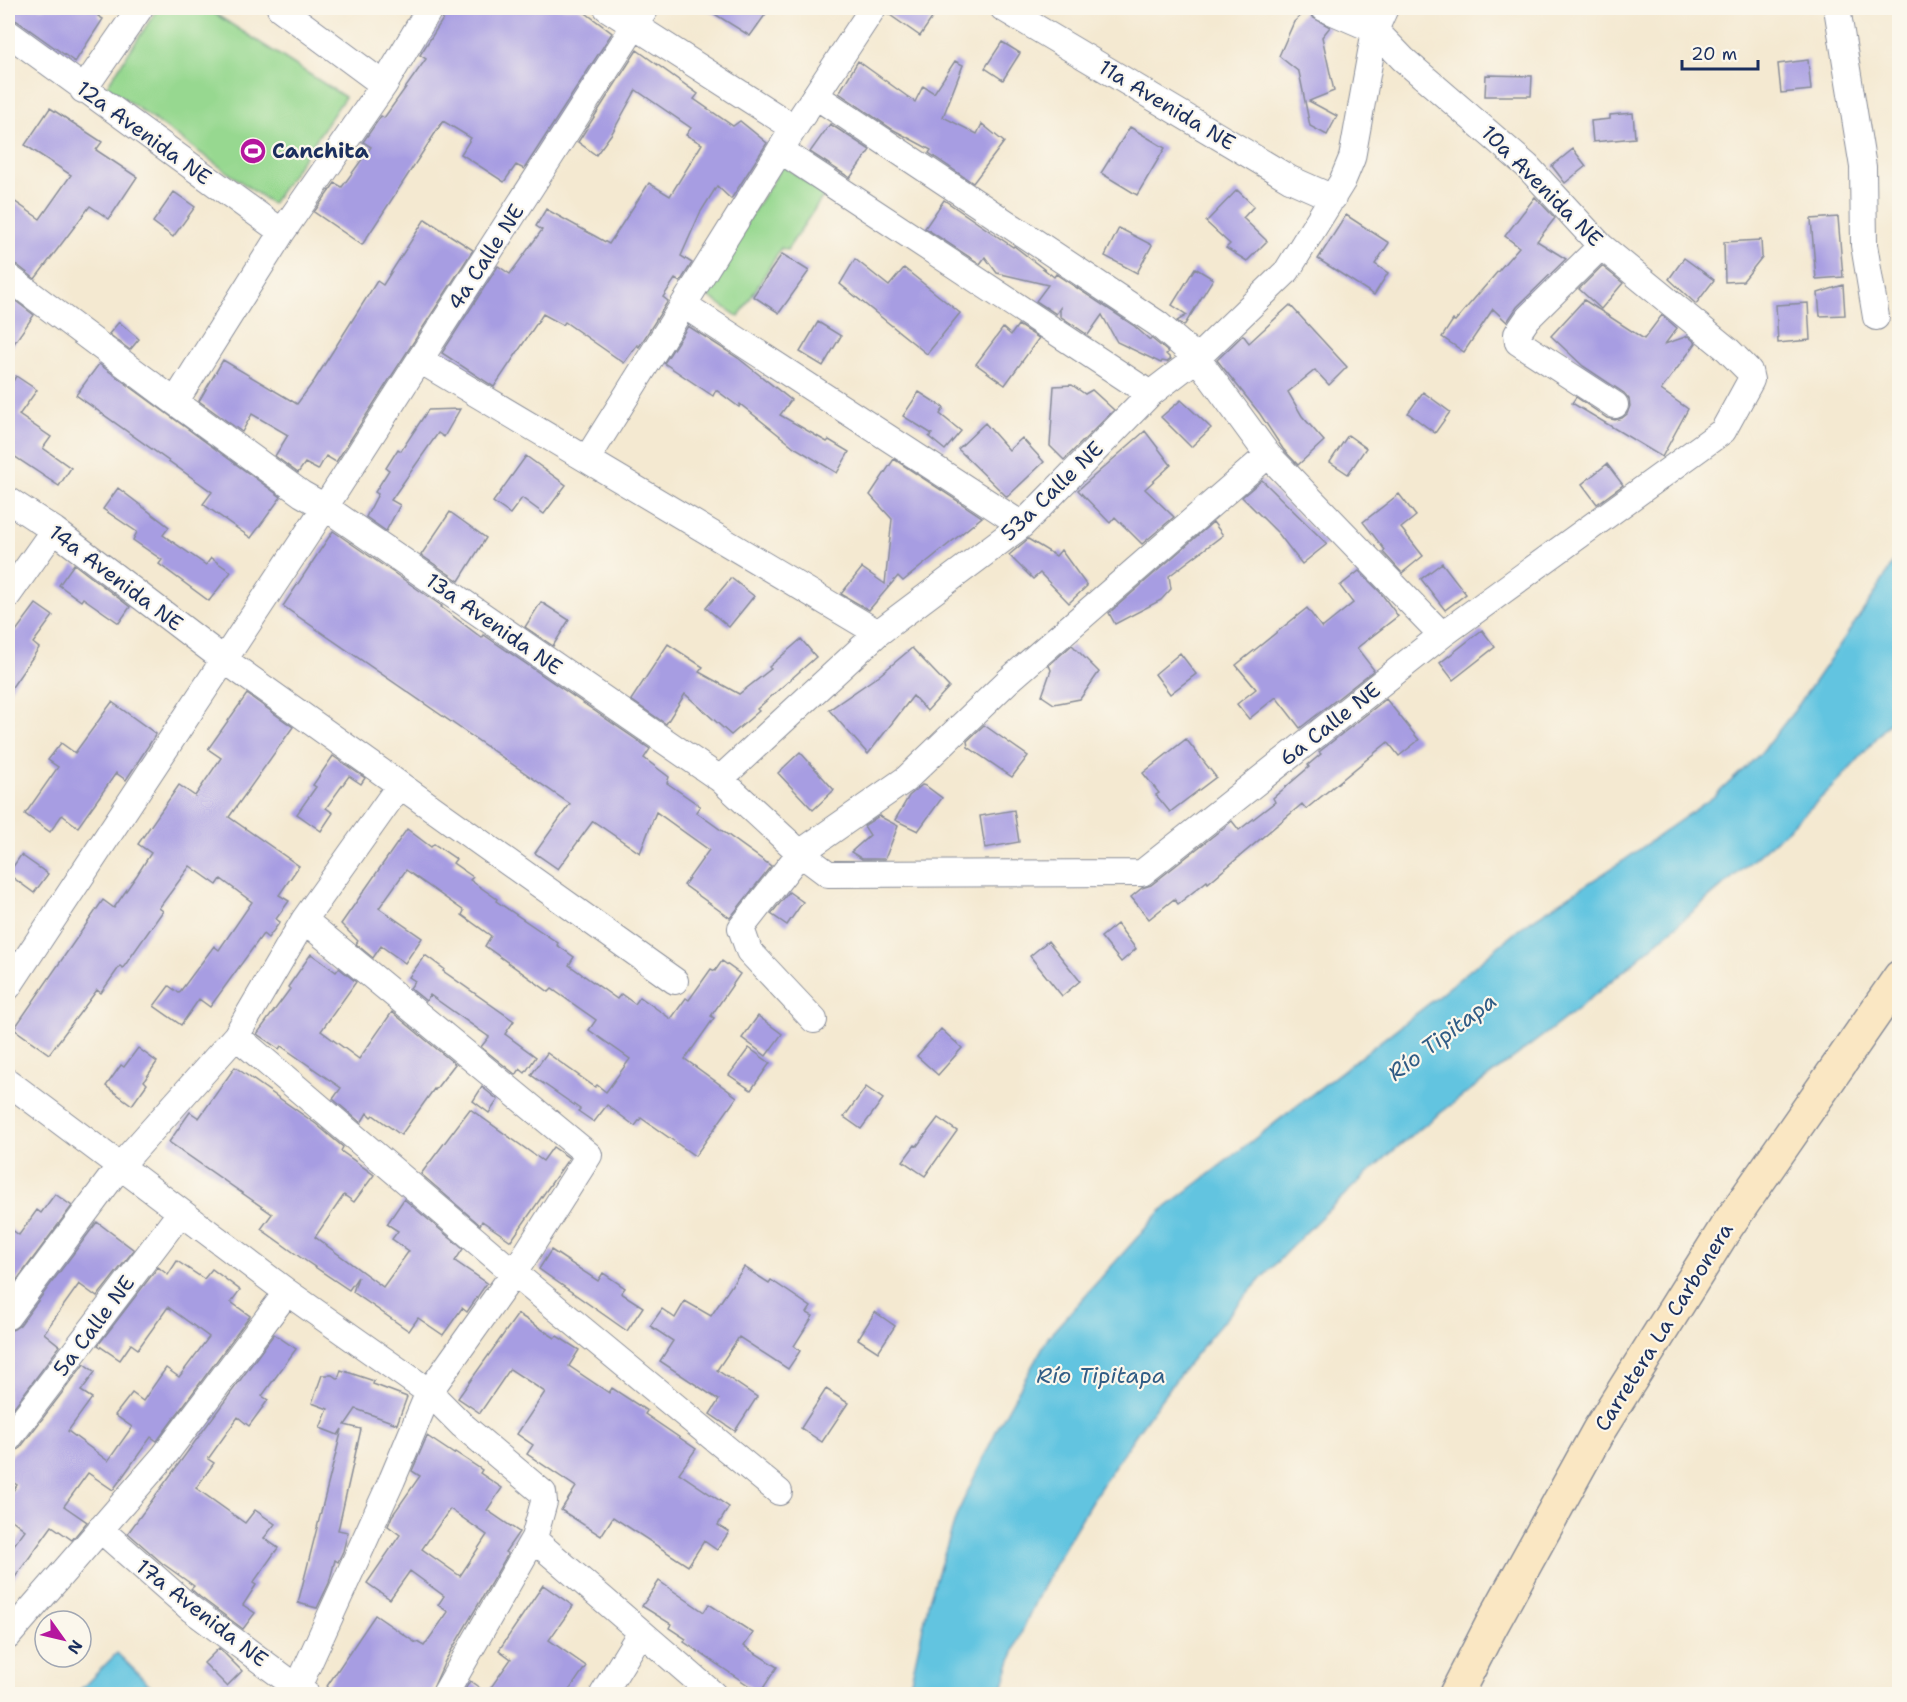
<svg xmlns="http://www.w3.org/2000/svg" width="1907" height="1702" viewBox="0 0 1907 1702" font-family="'Shantell Sans',sans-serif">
  <rect width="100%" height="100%" fill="#fbf7ec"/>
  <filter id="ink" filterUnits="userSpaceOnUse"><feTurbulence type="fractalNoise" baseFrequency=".0167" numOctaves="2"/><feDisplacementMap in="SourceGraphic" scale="12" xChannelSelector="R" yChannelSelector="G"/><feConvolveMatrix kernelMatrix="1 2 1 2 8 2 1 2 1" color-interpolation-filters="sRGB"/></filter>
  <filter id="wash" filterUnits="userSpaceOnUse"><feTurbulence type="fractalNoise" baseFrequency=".008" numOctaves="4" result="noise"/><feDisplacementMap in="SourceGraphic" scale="24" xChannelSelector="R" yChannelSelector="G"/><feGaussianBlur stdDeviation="1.35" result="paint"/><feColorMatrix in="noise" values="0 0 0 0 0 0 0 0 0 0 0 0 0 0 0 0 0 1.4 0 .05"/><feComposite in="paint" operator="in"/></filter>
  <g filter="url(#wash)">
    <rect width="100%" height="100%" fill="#f4e9d1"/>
    <path fill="#97d890" stroke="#598477" stroke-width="1.5" d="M158,8h48l139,89 -73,107 -165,-118z
      M783,165l41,30 -37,55 -6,-2 -42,69 -37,-25z"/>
    <path fill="#62c4e0" stroke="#3e7a9f" stroke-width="1.5" d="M1899,552v159c-19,22 -37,46 -58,67 -47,48 -100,92 -151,136 -38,32 -75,65 -114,96 -60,48 -124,91 -183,141 -114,99 -216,214 -296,342 -38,62 -79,130 -96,201h-93l21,-94 28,-86 41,-87 51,-91 111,-124 275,-213 89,-74 99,-64 93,-66 44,-41 35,-44 81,-118z
      M117,1653l42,41h-83z"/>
    <g id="blocks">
      <path fill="#a79de2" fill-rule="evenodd" d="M8,8h96l-6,8 5,3 -28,43 -58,-41 -9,-3z
        M450,8h129l33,25 -88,136 -8,-4 -12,17 -43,-28 10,-16 -28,-17 -81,124 -48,-33 21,-29 7,4 29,-40 -8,-5 18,-26 3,2 42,-59 -6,-4z
        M705,8h65l-20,28z
        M888,8h51l-19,28 -33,-23z
        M1308,9l4,8 18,10 -8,10 12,54 -25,10 28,15 -10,19 -17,-9 -11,-54 -20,-16 15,-34z
        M1002,42l18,11 -17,27 -18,-12z
        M637,50l61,44 -4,5 39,27 7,-5 27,22 -36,56 -14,-13 -17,27 -19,43 11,7 -12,19 -5,-3 -12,18 5,4 -29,46 -2,-2 -13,18 -59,-41 -2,3 -20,-11 -49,73 -52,-34 56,-87 12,8 32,-44 -6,-4 10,-17 63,35 40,-61 21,13 32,-52 -16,-9 5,-7 -55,-38 -24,43 -16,22 -18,-13z
        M1808,60l3,30 -30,3 -3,-29z
        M858,61l57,41 8,-16 11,7 21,-32 8,4 -20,52 34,17 5,-10 22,18 -31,41 -44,-30 2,-3 -39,-21 -53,-36z
        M1486,75l46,1 -1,20h-46z
        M50,108l52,34 -6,8 41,27 -28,42 -19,-13 -55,73 -18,-14 -9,-3v-65l32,22 31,-44 -46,-30z
        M1633,113l2,25 -42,4 -2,-21 19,-2v-4z
        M830,124l40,26 -20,28 -40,-26z
        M1130,127l35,21 -28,47 -36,-22z
        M1573,149l13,17 -21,17 -13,-17z
        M1237,190l17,16 -11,12 24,23 -20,20 -21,-13 4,-4 -24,-22z
        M174,192l21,15 -22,30 -20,-15z
        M1535,197l20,21 -18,23 29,18 -49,48 -10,15 -14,-13 -29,43 -22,-15 11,-17 2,1 64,-74 -14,-11z
        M944,200l69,47 1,-1 40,31 2,-3 77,51 17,15 1,-2 17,14 -2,2 5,5 -4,3 -5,-1 -1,2 -44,-21 -15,-27 -14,20 -28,-19v-8l-4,6 -20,-13 12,-16 -51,-12 -12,-16 -5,7 -55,-36z
        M1346,215l43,28 -14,21 13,9 -14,22 -56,-36z
        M1838,217l5,60 -27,2 -5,-60z
        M425,219l48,31 -137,212 -10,-6 -8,14 -13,-7 -7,10 -23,-17 13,-21 -36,-21 -10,18 -43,-31 24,-41 74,44 17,-23 63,-100 6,4z
        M1119,228l33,17 -15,28 -32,-17z
        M1761,240l1,17 -19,24 -18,1 -1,-40z
        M782,254l27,17 -30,42 -26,-17z
        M1684,258l30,22 -18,24 -27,-25z
        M855,259l34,27 15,-18 56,45 -33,41 -87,-70z
        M1602,266l21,17 -22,26 -22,-20z
        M1195,268l18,11 -29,47 -7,-5 10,-6 -15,-10z
        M1843,285l2,30 -25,1 -2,-23z
        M8,295l26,20 -26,37z
        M1584,300l60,39 18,-24 15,13 -12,16 23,-8 8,7 -35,47 27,19 -26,48 -90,-54 4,-6 31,21 8,2 7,-2 5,-4 3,-8 -1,-7 -5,-6 -41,-27 -32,-30z
        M1808,303l2,37 -32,3 -2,-38z
        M1290,305l57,62 -18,18 -14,-15 -27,22 14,24 22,25 -26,24 -15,-16 -23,-35 -43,-54 26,-25 6,8z
        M119,322l20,17 -9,11 -21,-16z
        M818,322l23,14 -18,30 -23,-14z
        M1018,325l21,13 -34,47 -29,-21 27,-36 8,7z
        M688,326l50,32 53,42 -11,15 47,27 2,-2 20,12 -12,21 -43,-26 -54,-43 -1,3 -23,-17 -3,6 -49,-33z
        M99,364l182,133 -30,41 -48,-34 9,-12 -136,-97z
        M16,376l21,14 -18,25 32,22 -8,11 28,20 -12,18 -51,-34v-63z
        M1072,385l13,9 7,-4 22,20 -50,50 -14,-14 4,-60z
        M919,392l25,16 -4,6 21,17 -16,19 -16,-13 3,-3 -29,-18z
        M1423,392l27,20 -15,21 -27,-20z
        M1181,400l30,28 -20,19 -30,-30z
        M460,409l-16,28 -6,-4 -47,67 9,5 -14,26 -20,-14 12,-23 -3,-2 14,-22 -3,-2 12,-19 3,2 27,-41z
        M985,423l24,27 13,-12 22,24 -37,35 -49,-48z
        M1145,431l26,34 -26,24 29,28 -32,27 -27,-27 -5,6 -32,-33z
        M1348,435l18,13 -18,26 -18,-12z
        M526,456l40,29 -22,29 -22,-16 -12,16 -17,-12z
        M894,459l88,58 -79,64 -5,-5 -29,34 -28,-16 21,-26 23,16 7,-65 -22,-24z
        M1607,464l16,21 -26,19 -15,-20z
        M1262,480l65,64 -25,20 -24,-31 -36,-36z
        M118,488l51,39 -6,8 43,30 5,-7 20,14 -22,29 -50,-37 3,-4 -29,-20 4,-8 -34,-23z
        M1399,494l17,22 -15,12 22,28 -21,17 -19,-21 2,-2 -22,-28z
        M450,512l36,26 -27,43 -38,-26z
        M1213,522l10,13 -54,41 2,13 -10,11 -46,24 -6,-11z
        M333,531l109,75 -1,1 41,31 2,-3 166,114 -6,9 25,19 -2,6 33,23 -4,6 75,54 -41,52 -46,-33 25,-35 -53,-38 -16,41 -47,-32 -35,48 -23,-16 35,-49 -287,-198z
        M1028,539l28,17 5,-6 26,36 -18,17 -29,-30 -7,6 -24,-24z
        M1442,563l24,31 -21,16 -24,-31z
        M74,564l56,43 -11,16 -36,-25 -2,3 -22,-16z
        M1359,571l21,21 18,24 -41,32 17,22 -74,58 -24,-31 -27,22 -12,-15 19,-15 -20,-24 71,-57 15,20 31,-25 -13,-17z
        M731,578l23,18 -25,31 -23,-19z
        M541,602l28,18 -16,26 -28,-19z
        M36,604l17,12 -20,27 6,5 -31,45v-68l8,6z
        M1482,630l13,17 -42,33 -13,-17z
        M801,639l15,18 -59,52 2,2 -28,24 -46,-41 -19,30 -35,-24 37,-56 35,23 -4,5 40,22 32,-25 -2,-2z
        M1072,645l27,27 -19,27 -26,5 -12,-8 9,-26 -2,-5z
        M912,648l37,39 -22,24 -14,-15 -45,58 -39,-44 52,-36z
        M1180,653l16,21 -26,20 -15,-20z
        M247,694l46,33 -64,90 70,49 -20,29 10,6 -13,18 4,3 -12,16 -5,-4 -53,73 -11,-8 -18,26 -27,-19 15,-20 10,7 35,-47 5,4 33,-48 -31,-23 -4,6 -27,-19 -31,42 4,3 -40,57 -3,-2 -19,27 -4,-3 -48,64 -35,-25 89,-129 11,8 23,-33 14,-22 -13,-9 41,-59 16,11 26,-38 -13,-9z
        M1386,699l33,41 -20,16 -11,-14 -82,67 -4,-5 -94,79 -1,-2 -29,23 -4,-5 -25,20 -18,-22 11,-9 9,-3 81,-64 7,9 36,-28 -2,-4 36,-31 -1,-2 13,-11 -2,-2z
        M112,702l44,32 -30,46 -10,-7 -38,54 -16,-12 -12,17 -25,-18 33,-47 -10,-7 13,-17 14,10z
        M984,725l44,31 -16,21 -44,-30 -1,-6z
        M1186,739l30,38 -46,35 -14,-17 3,-2 -16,-20z
        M800,752l34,38 -21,20 -35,-37z
        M333,756l32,22 -4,6 -12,-8 -23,32 7,5 -12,18 -24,-17 19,-27 -3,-2z
        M922,785l4,1 16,12 -24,33 -23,-11 14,-24z
        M1014,810l5,32 -34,6 -5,-32z
        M879,816l19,10 -13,33h-23l-11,-7 19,-17 -6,-9z
        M407,829l24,18 3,-3 22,15 -3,4 20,14 -3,3 27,19 -1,2 62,42 -1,2 17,12 -5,8 48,34 4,-5 14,10 5,-7 31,22 15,-21 3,2 22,-31 4,2 7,-10 18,13 -29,42 3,2 -29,41 52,38 -42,59 -54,-38 -6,8 -28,-21 -13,17 -16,-11 2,-2 -49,-34 16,-22 48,34 2,-2 9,7 24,-33 -41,-29 7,-10 -44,-31 -3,3 -64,-46 6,-10 -29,-21 2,-4 -58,-41 -27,38 43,30 -17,25 -24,-17 -8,12 -17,-14 2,-3 -17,-17z
        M21,855l27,19 -14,19 -26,-19z
        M789,892l14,10 -16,23 -16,-11z
        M1117,924l19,25 -15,13 -20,-25z
        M1048,941l32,40 -18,15 -32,-40z
        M311,954l25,18 3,-4 17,14 -35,49 38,28 33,-47 63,52 -20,26 -1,-1 -33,46 -28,-20 -2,2 -4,-4 -6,10 -28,-24 8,-11 -60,-42 -2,3 -22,-15 33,-45 -2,-2z
        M425,955l19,14 -1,2 71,50 -9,13 31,23 -11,16 -5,-4 -4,6 -35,-28 8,-10 -59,-42 -4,6 -16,-13 5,-7 -6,-4z
        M758,1016l24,18 -16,22 -24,-18z
        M941,1029l21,19 -24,27 -21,-19z
        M138,1048l19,14 -13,19 3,3 -15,21 -26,-19 15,-21 3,2z
        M749,1048l21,15 -19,27 -22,-15z
        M235,1067l81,57 27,23 -2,4 33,24 -20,27 -10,-7 -29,42 68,50 26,-36 -17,-12 6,-8 -11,-7 17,-25 59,50 -8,12 32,22 -20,29 -5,-4 -19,27 -25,-17 -9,13 -56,-39 5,-15 -9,13 -49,-33 -39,-28 11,-15 -103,-72 21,-30 9,6z
        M482,1087l16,13 -9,13 -16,-12z
        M866,1087l17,12 -22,30 -17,-12z
        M470,1109l73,52 10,-14 16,11 -58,83 -29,-20 -2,4 -59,-51z
        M938,1118l19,13 -32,45 -22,-15 12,-16 2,1z
        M55,1194l17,12 -64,86v-65l11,8 18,-25 4,3z
        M97,1222l37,28 -37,47 -18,-13 -35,49 16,13 -52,69v-84l6,-2 6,-4z
        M551,1250l47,31 5,-8 22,15 -4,5 22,14 -16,24 -88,-62z
        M177,1261l27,18 8,-10 28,21 -9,12 19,14 -93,125 -6,-4 -38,53 -25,-17 -24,33 23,16 -15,18 -20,-14 -44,61v-34l17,-23 -17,-13v-19l9,-13 -9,-6v-19l5,-7 7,-5 64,-84 11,8 -14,19 11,7 -24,33 40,30 24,-34 -17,-12 17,-22 11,8 23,-33 13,9 30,-40 -41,-30 -30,42 -7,-5 -11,16 -22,-15 60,-78 10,8z
        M744,1267l25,16 2,-3 40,27 -4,6 6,3 -19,30 6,5 -12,18 -49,-32 -22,33 40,27 -22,34 -25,-17 9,-14 -59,-39 13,-20 -23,-15 12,-17 13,9 10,-17 26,15z
        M875,1312l20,14 -17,26 -20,-13z
        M518,1314l37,24 2,-2 22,14 -10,16 40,27 3,-5 35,23 -2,3 51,35 -17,24 50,34 -11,18 11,7 -12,18 -13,-9 -16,25 -75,-49 -12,19 -40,-26 15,-23 -49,-33 6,-9 -16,-11 28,-42 -35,-23 -30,44 -22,-15z
        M274,1334l22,15 -34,47 6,4 -19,26 -11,-9 -30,42 6,4 -18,25 49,35 10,-13 20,14 -11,14 14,10 -25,35 3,2 -13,20 12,8 -12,16 -43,-32 -9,-8 3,-3 -32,-23 -34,-30z
        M341,1370l33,11 -1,3 34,13 -10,27 -41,-15 -11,16 16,4 -23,101 10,2 -5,19 -5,11 -3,-2 -6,23 -12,25 -19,-5 44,-174 -4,6 -18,-7 8,-19 -16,-6 10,-28h10l6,4z
        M826,1389l22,14 -26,39 -21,-14z
        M427,1436l27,18 1,-2 27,18 -2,3 22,15 -15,22 32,22 -14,20 3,2 -63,107 -15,34h-109l54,-80 41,28 1,-1 7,4 24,-34 -10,-7 6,-9 -34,-25 -20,28 -23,-16 33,-48 -12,-9 4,-10 28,-40 -8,-5zM450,1509l37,26 -27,41 -38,-27z
        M659,1581l45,31 5,-8 44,29 -9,13 33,21 -17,26 -76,-51 2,-3 -17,-11 2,-4 -29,-18z
        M543,1585l30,21 -24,34 37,26 -20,29h-104l8,-14 17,12 24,-34 -12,-9z
        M219,1648l23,23 -15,15 -23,-23z"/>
    </g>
  </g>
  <g filter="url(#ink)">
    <use href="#blocks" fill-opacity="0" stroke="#888c98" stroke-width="1.5"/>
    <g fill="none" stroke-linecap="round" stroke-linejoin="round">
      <defs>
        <path id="street" d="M280,8l104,77
          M607,8l187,120
          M1003,8l287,171 43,19
          M1837,8l26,159 1,78 12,72
          M8,33l274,199
          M83,90l57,-82
          M816,96l342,228 39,34 71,97 174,180
          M780,150l370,244
          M1601,246l-73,72 -11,16 1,8 97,63
          M8,277l167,125 127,92 23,13 395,272 80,74 -59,75 8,23 65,69
          M684,305l338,220
          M420,360l458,273
          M175,402l107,-170 102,-147 46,-77
          M1268,455l-260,226 -102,98 -106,74 28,21 314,-1 300,-238 281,-204 28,-51 -2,-9 -21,-21 -127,-104 -74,-80 -124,-107 -28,-29 -51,-22
          M587,459l207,-331 79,-120
          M8,500l46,30 169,129 452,322
          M8,595l46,-65
          M720,779l158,-146 144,-108 128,-131 47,-36 90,-87 55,-89 10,-24 23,-128 10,-22
          M400,785l-96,135 -68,116 -116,130 167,126 142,100 33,33 81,68 1,9 -10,36 4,5 175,151
          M8,987l317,-480 321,-499
          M236,1036l278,237 265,219
          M8,1082l112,84 -112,150
          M8,1439l173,-227
          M100,1529l91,80 115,85
          M8,1636l156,-180 123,-164
          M298,1687l94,-207 37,-88 85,-119 75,-118 -285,-235
          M445,1694l89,-156
          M603,1694l38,-62"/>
        <path id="secondary" d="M1456,1694l35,-68 108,-196 126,-201 175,-252"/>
      </defs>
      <use href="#street" stroke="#888c98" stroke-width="28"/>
      <use href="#secondary" stroke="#888c98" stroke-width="36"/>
      <use href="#street" stroke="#fff" stroke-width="26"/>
      <use href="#secondary" stroke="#fae7c3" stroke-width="33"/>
    </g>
  </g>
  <defs>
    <symbol id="stadium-disc" viewBox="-11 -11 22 22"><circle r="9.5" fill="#b5179e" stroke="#fbf7ec"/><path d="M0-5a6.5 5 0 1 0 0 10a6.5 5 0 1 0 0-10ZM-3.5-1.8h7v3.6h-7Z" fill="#fff"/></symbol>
  </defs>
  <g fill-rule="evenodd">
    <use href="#stadium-disc" x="238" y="136" width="30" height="30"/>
  </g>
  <g text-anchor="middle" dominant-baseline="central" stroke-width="4.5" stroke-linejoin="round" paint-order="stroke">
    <g font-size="21" fill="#1b2f5e" stroke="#fbf7ec">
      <text transform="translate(1167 105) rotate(31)">11a Avenida NE</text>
      <text transform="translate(144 133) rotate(36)">12a Avenida NE</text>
      <text transform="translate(1542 186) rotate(45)">10a Avenida NE</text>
      <text transform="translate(486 257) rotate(-57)">4a Calle NE</text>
      <text transform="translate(1052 491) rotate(-44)">53a Calle NE</text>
      <text transform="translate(116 578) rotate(37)">14a Avenida NE</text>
      <text transform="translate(494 624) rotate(35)">13a Avenida NE</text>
      <text transform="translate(1330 724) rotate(-38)">6a Calle NE</text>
      <text transform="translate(94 1326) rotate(-53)">5a Calle NE</text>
      <text transform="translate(1664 1327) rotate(-58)">Carretera La Carbonera</text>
      <text transform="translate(202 1613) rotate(38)">17a Avenida NE</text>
    </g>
    <g font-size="21" font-weight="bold" fill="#1b2f5e" stroke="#fbf7ec" text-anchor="start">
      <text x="272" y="151">Canchita</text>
    </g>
    <g font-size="22" font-style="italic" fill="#305c85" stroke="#fbf7ec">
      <text transform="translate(1442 1037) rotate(-37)">Río Tipitapa</text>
      <text x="1101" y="1375">Río Tipitapa</text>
    </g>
  </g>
  <rect width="1907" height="1702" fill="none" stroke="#fbf7ec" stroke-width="30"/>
  <g transform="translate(63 1639) rotate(124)"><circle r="28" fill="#fbf7ec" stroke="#a1a7b3" stroke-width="1.5"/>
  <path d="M0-4.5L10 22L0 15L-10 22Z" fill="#b5179e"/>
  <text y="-9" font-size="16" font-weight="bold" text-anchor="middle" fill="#1b2f5e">N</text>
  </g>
  <path d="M1682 60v9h76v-9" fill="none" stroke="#1b2f5e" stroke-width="3"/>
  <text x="1691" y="60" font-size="18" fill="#1b2f5e" stroke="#fbf7ec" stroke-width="4.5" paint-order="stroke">20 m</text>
</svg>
